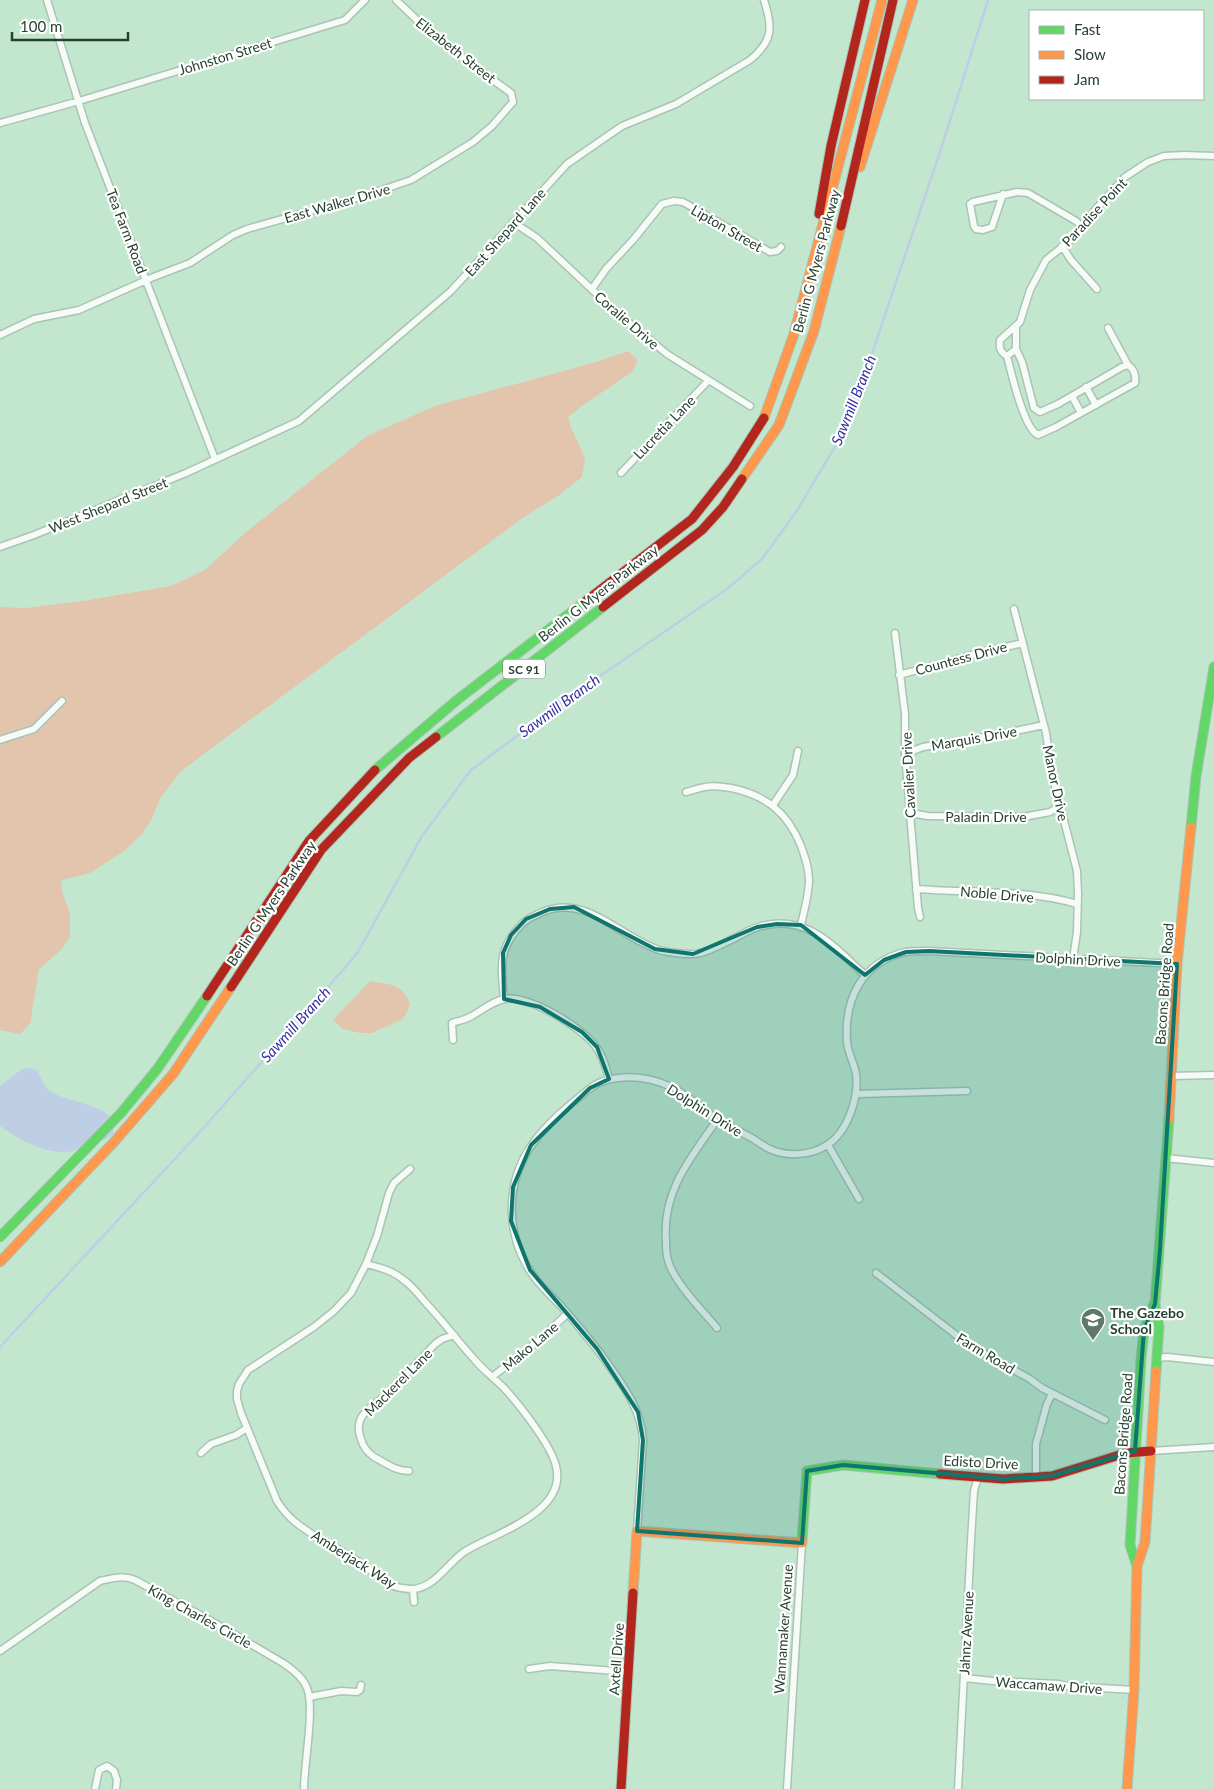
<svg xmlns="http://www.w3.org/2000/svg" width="1214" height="1789" viewBox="0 0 1214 1789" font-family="Lato,sans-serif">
  <rect width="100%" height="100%" fill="#c3e6cf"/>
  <path fill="#e3c4ad" d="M628,351l10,9 -6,12 -53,36 -11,9 3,11 14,30 -3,19 -24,19 -34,21 -343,254 -20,26 -10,23 -9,14 -18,17 -34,22 -28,7 -1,8 9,25v23l-8,13 -23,20 -9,55 -10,10 -20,-4v-423l26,1 63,-8 82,-14 34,-16 40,-37 122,-97 68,-30 158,-43z
    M370,981c20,4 34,2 40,24l-7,14 -31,14h-12l-17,-4 -10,-9z"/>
  <path fill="#becfe5" d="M31,1068l7,3c3,8 7,18 15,22 14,8 50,12 58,25 3,4 2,11 2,16 -9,7 -18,10 -29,13 -6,2 -13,5 -19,5 -25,0 -45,-12 -65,-26v-40l22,-17z"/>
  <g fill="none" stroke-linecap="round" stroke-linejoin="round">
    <path stroke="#becfe5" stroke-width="2.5" d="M0,1347l198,-213 145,-164 15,-18 64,-116 49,-66 104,-77 152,-104 35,-30 34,-47 40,-67 24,-56 81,-240 47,-149"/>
    <defs>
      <path id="street" d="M47,0l38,123 130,336
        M0,123l79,-22 266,-81 20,-20
        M1003,194l-11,33 -9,3 -7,-1 -2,-3 -4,-22 3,-2 44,-10 11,1 48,28 6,6
        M513,222l24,16 80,75 50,41 83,52
        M1062,246l9,14 26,29
        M592,289l14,-20 27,-29 29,-36 12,-3 9,1 87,50 7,-1 4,-4
        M1016,326v23l-9,7c-7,-4 -8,-8 -7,-16l20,-18 10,-32 16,-30 26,-21 23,-29 30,-33 23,-15 16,-6 20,-1 30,1
        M1108,328l20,37
        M0,335l34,-16 45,-9 72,-32 39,-15 43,-28 14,-6 123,-35 41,-14 62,-38 19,-16 21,-24 -2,-9 -74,-54 -41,-39
        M1007,356c4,16 17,73 31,79l18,-8 79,-44c1,-7 -1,-14 -7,-18l-6,2 -64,37 -18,8 -6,-4 -12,-46 -6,-13
        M1086,387l10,18
        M1072,396l9,17
        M621,473l87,-92
        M0,547l34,-12 152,-62 113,-52 152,-130 116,-127 55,-38 54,-22 74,-44c23,-19 23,-32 14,-60
        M1014,609l32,124 6,41 25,97 1,23 -1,38 -4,27
        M895,633l10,81v40l13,154 2,9
        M899,675l80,-22 44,-10
        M0,740l34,-11 28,-28
        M905,754l18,-7 69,-11 52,-11
        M686,792c6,-1 12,-4 19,-5 8,-2 18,0 26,1 35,7 57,25 70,58 4,11 8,22 8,34 0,14 -5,31 -8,45
        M773,805l20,-30 5,-24
        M910,813l18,3 95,1 27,-5 10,-6
        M916,889c53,4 110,0 161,15
        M504,999c-3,-31 -7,-49 17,-74 5,-6 11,-8 19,-12 45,-20 75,20 114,35 8,4 28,6 37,6 16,0 32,-11 46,-17 7,-4 14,-8 21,-10 48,-15 75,19 107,48
        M453,1040l-1,-17c6,-2 12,-3 18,-6 11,-6 21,-15 34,-18 25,-4 78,28 92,48 7,9 10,21 13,32
        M1172,1076l42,-1
        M857,1094l110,-3
        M717,1120c-27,39 -55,71 -51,121 0,12 1,22 8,33 11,20 29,37 43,54
        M828,1145l31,54
        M1166,1158l48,5
        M366,1264c12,3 25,6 35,14 9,6 17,15 24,24 17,18 32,38 49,57 9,11 20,19 30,29 15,16 47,57 52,78 12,47 -62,67 -92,86 -17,12 -28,34 -50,37 -8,0 -16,-1 -23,-4 -14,-8 -26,-20 -40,-28 -18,-12 -40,-21 -57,-36 -7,-6 -12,-12 -17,-20l-36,-88 -4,-14v-8l2,-7 9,-14 66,-43 20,-16 17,-18 15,-29 11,-28 12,-43 5,-10 16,-14
        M876,1273l93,72 61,34 12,9 63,32
        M1156,1358l11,-1 47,5
        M492,1377l47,-37 28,-26
        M1151,1451l63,-4
        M201,1453l10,-9 25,-9 11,-7
        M409,1471c-14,0 -23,-8 -35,-14 -7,-5 -11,-10 -13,-18 -10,-26 15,-33 29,-48 15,-15 30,-31 45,-47l7,-5 12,-4
        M1036,1477v-33l11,-40 5,-10
        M637,1531l6,-91c-2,-33 -22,-57 -40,-83 -13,-17 -28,-35 -42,-51 -11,-11 -23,-22 -31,-35 -24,-38 -25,-87 1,-125 15,-22 37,-40 57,-56 9,-8 19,-11 30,-12 17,-2 35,1 51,8 17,7 31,21 46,32 10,7 22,12 33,18 8,4 16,11 24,14 17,7 40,5 55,-5 21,-13 32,-48 29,-71 -2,-11 -8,-21 -9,-32 -3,-42 14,-79 58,-90 8,-1 16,-1 24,-1l248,13
        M413,1589l1,13
        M0,1651l100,-70c13,-3 22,-6 35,-1l76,41 72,42c9,6 20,14 24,25 8,20 -3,76 -3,101
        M529,1669l21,-3 79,6
        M964,1678l29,3 15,-1 7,2 44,2 8,2 67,4
        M309,1697l32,-6 16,1 3,-2 1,-5
        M95,1789l4,-19 8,-4 7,5 3,9 -1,9
        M787,1789l15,-246
        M958,1789l13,-249 3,-49 4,-14"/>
      <path id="fast" d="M436,737l167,-130
        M375,770l82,-70 130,-100
        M1191,827l5,-51 18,-109
        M0,1237l121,-124 37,-45 49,-72
        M1156,1371l3,-44 -4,-23 14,-185
        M802,1540l5,-69 36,-6 97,9
        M1137,1566l-7,-21 11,-185 3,-30 10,-26"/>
      <path id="slow" d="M860,167l53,-167
        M764,418l30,-84 88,-334
        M742,479l37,-54 35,-94 27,-105
        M1169,1119l8,-155 14,-137
        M0,1262l114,-120 59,-68 58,-87
        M633,1593l4,-62 165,12v-3
        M1127,1789l7,-99 3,-124 8,-24 11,-171"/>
      <path id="jam" d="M819,214l12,-68 34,-146
        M841,226l52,-226
        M587,600l105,-81 41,-52 31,-49
        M603,607l99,-77 21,-23 19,-28
        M231,987l90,-137 88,-92 27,-21
        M207,996l102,-155 66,-71
        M940,1474l63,5 49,-3 74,-23 25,-2
        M621,1789l12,-196"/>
    </defs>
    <use href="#street" stroke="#a9c4b3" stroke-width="9"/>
    <use href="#fast" stroke="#a9c4b3" stroke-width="11"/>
    <use href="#slow" stroke="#a9c4b3" stroke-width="11"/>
    <use href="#jam" stroke="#a9c4b3" stroke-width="11"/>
    <use href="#street" stroke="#f6fbf8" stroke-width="6"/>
    <use href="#fast" stroke="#63d668" stroke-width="9"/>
    <use href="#slow" stroke="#ff974d" stroke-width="9"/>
    <use href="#jam" stroke="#b3261e" stroke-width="9"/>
  </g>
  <path fill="#0f766e" fill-opacity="0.2" stroke="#0f766e" stroke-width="4" stroke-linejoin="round" d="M574,907l81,42 38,5 64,-27 20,-3 24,1 64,50 19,-15 22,-8 23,-1 248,13 -17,286 -5,54 -11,26 -9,121 -83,25 -49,3 -160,-14 -36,6 -5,72 -165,-12 6,-91 -5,-28 -41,-63 -67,-79 -19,-49 2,-34 18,-42 59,-57 19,-9 -12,-32 -15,-15 -42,-25 -36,-8 -1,-46 8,-18 15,-16 24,-10z"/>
  <defs>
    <symbol id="school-pin" viewBox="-11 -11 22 30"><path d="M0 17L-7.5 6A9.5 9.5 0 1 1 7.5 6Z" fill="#5d7a68" stroke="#fff"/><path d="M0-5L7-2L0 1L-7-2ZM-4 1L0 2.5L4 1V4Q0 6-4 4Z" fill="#fff"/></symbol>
  </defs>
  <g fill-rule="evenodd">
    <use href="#school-pin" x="1079" y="1306" width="28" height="38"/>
  </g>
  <g text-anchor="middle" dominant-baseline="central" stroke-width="4.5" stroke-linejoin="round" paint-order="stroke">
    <rect fill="#fff" stroke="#67796e" stroke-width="1" x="503" y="659.5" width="42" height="19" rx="4"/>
    <g font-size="12" font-weight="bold" fill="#264030">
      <text x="524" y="669">SC 91</text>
    </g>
    <g font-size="14" fill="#264030" stroke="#fff">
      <text transform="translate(456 50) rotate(38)">Elizabeth Street</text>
      <text transform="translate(225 56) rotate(-17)">Johnston Street</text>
      <text transform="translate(337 203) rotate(-16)">East Walker Drive</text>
      <text transform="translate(1094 212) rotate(-47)">Paradise Point</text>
      <text transform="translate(727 228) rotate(30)">Lipton Street</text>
      <text transform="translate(127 231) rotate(69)">Tea Farm Road</text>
      <text transform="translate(505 232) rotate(-48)">East Shepard Lane</text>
      <text transform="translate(816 261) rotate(-75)">Berlin G Myers Parkway</text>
      <text transform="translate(627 320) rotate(41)">Coralie Drive</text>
      <text transform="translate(664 427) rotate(-46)">Lucretia Lane</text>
      <text transform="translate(108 505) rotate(-22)">West Shepard Street</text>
      <text transform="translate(598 593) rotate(-38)">Berlin G Myers Parkway</text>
      <text transform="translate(961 658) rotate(-15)">Countess Drive</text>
      <text transform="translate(974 738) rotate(-10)">Marquis Drive</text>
      <text transform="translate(908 775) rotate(-93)">Cavalier Drive</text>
      <text transform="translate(1056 783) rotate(78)">Manor Drive</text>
      <text x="986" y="816">Paladin Drive</text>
      <text transform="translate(997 894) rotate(5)">Noble Drive</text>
      <text transform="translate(271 903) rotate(-56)">Berlin G Myers Parkway</text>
      <text transform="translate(1078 959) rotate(3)">Dolphin Drive</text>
      <text transform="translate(1164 984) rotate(-86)">Bacons Bridge Road</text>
      <text transform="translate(705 1110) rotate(32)">Dolphin Drive</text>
      <text transform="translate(530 1346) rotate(-40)">Mako Lane</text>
      <text transform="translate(986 1353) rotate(31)">Farm Road</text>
      <text transform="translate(398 1382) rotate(-45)">Mackerel Lane</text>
      <text transform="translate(1123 1434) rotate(-86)">Bacons Bridge Road</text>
      <text transform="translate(981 1462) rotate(3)">Edisto Drive</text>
      <text transform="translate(354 1559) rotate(32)">Amberjack Way</text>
      <text transform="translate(200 1616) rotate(29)">King Charles Circle</text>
      <text transform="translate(783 1629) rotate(-86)">Wannamaker Avenue</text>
      <text transform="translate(966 1633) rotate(-87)">Jahnz Avenue</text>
      <text transform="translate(616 1659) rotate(-86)">Axtell Drive</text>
      <text transform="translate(1049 1685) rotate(4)">Waccamaw Drive</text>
    </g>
    <g font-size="14" font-weight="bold" fill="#264030" stroke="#fff" text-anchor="start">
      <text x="1110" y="1312">The Gazebo<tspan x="1110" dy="16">School</tspan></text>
    </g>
    <g font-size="15" font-style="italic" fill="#3430a4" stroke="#fff">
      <text transform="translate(853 400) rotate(-68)">Sawmill Branch</text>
      <text transform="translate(559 705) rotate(-36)">Sawmill Branch</text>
      <text transform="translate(295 1024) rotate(-48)">Sawmill Branch</text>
    </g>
  </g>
  <rect x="1029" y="10" width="175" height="90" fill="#ffffff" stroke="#a8b3ac"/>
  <rect x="1039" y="26" width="25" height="8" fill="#63d668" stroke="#a8b3ac"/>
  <text x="1074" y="35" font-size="15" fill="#264030">Fast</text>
  <rect x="1039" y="51" width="25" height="8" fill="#ff974d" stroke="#a8b3ac"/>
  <text x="1074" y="60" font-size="15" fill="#264030">Slow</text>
  <rect x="1039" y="76" width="25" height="8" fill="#b3261e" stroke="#a8b3ac"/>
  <text x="1074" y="85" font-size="15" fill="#264030">Jam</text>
  <path d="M12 32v8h116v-8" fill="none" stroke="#264030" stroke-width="2.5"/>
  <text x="20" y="32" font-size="15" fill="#264030" stroke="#ffffff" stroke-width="4" paint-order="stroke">100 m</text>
</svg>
